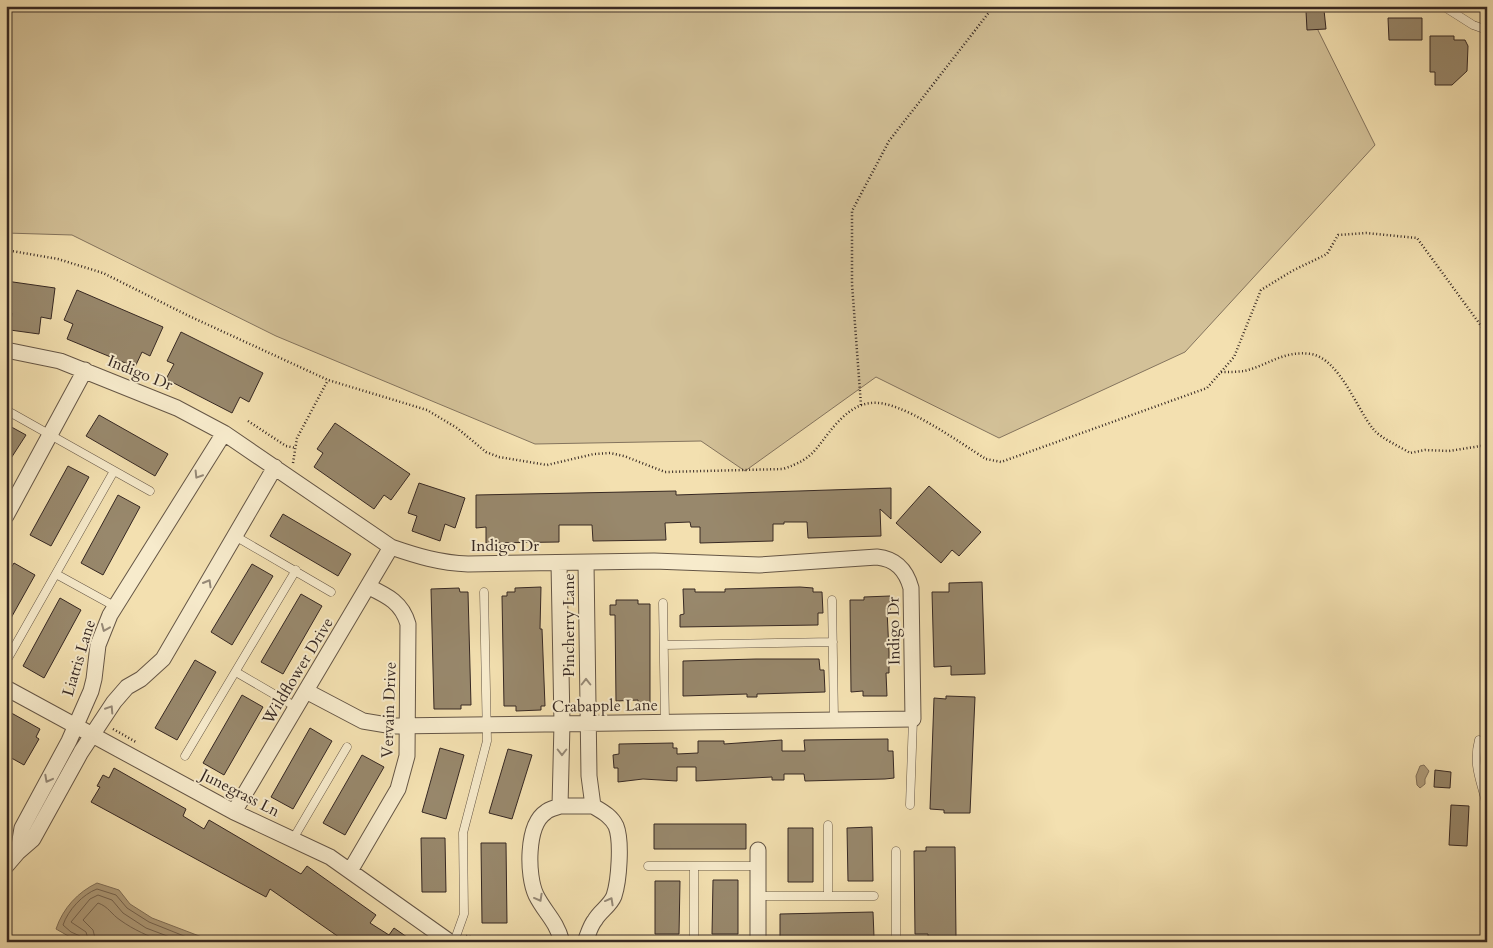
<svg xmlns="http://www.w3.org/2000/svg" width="1493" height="948" viewBox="0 0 1493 948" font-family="Cardo,serif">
  <rect width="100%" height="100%" fill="#f3e0b0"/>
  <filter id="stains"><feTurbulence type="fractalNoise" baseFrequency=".004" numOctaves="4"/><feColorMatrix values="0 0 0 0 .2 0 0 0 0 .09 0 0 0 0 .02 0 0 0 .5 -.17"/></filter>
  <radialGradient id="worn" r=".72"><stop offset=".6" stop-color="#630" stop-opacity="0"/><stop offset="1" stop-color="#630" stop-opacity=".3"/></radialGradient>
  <path fill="#d3c198" stroke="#84745e" d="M6,6h1300l69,139 -190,207 -186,86 -123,-61 -131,94 -44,-30 -166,3 -259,-108 -204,-101 -66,-2z"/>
  <path fill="#b3a180" stroke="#81715b" d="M1424,765l5,6 -4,8v5l-5,4 -3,-3 -1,-9 4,-10z
    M97,883l22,7 11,14 22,14 63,24h-130l-15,-5 -14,-8c7,-21 22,-37 41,-46z"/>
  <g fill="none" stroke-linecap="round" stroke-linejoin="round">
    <path stroke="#746452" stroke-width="1" d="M82,942l-2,-6 -9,-4 -8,-7c5,-15 20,-31 34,-36l19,6 11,13 22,14 50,20
      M89,942l-3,-10 -15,-10 19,-23 8,-4 14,5 11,13 23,15 37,14
      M96,942l-3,-12 -10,-10 15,-17c11,4 13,11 22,17 14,10 28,16 44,22"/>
  </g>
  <path fill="#98886c" stroke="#362823" d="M1324,10l2,19 -19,1 -1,-19z
    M1388,18h34v22h-33z
    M1430,36h24v4h11l3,6 -1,25 -15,14h-17v-13h-5z
    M6,281l49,7 -4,31 -10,-2 -2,17 -29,-4 2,-17h-6z
    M77,290l86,37 -13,29 -8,-4 -7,15 -68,-28 6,-15 -9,-4z
    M181,332l82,41 -14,29 -9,-5 -8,16 -66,-34 8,-15 -7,-3z
    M99,415l69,39 -13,22 -69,-40z
    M335,423l75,51 -19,26 -7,-5 -10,14 -60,-42 9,-14 -6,-4z
    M6,424l20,11 -20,31z
    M68,466l21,11 -38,69 -21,-11z
    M419,483l46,15 -10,30 -10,-4 -5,17 -28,-10 5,-15 -9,-3z
    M929,486l52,46 -22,24 -7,-6 -11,13 -45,-40z
    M891,488v31l-11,-10 1,27 -73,2 -1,-16h-23v2h-11v17l-73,2v-16h-9l-1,-5 -25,1 1,17 -73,1 -1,-16h-33v17l-73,1v-16l-10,1v-33l200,-4v4z
    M118,495l22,12 -37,68 -22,-12z
    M283,514l68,40 -13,22 -68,-40z
    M14,563l21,12 -29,52v-51z
    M252,564l21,12 -41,69 -21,-13z
    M982,582l3,92 -34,1v-9l-17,1 -2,-75h17v-9z
    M541,587l-1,42h2l3,77h-4v4l-25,1v-5h-12l-2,-110h5v-4h8v-4z
    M800,587l13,1v4h9l1,21h-5v12l-138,2v-12l4,-1 -1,-25h12v3h30v-3z
    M459,588l1,4h8l3,113h-10v4h-27l-3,-120z
    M301,594l21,12 -39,68 -22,-12z
    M890,596v14h-3l2,42v21h-3l1,23h-24v-5l-12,1 -1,-92h14v-3z
    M60,598l21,12 -37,68 -21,-12z
    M616,600h22v4h12v99h-12v-3l-22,1 -1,-86h-5v-10h6z
    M756,659h63l1,11h4l1,22 -68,2v3h-10v-3l-64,2v-35z
    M195,660l21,12 -39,68 -22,-12z
    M242,695l21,12 -39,68 -21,-12z
    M946,696l29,1 -5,116h-26v-3l-14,-1 4,-111 12,1z
    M6,710l34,19 -4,8 3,2 -15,26 -18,-10z
    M310,728l22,13 -39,68 -22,-12z
    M888,739v12h5l1,27 -9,1 -80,2 -1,-7h-20v6h-12v-3l-76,4v-14h-19v14l-34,-2 -25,3v-14h-4l-1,-13 6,-1v-10l54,-1v5h4v6l21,-1v-12h26v3l58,-4v11h23l-1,-11z
    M440,748l24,7 -18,64 -24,-7z
    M508,749l24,6 -20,64 -23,-6z
    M362,755l22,12 -39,68 -22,-12z
    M114,768l72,41 -3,7 21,13 5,-9 92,54 6,-8 69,49 -6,8 19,12 5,-7 20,14h-68l-76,-53 -4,8 -175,-95 9,-15 -3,-1 6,-11 6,3z
    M1435,770l16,2 -1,16 -16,-1z
    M1451,805l18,1 -2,40 -18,-1z
    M654,824h92v25h-92z
    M872,827l1,54h-25l-1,-53z
    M788,828h25v54h-25z
    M421,838h24l1,54h-24z
    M481,843h25l1,80h-25z
    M926,847h29l1,90 -28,1v-4h-13l-1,-83h12z
    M713,880h25v54h-26z
    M655,881h25l-1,53h-24z
    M873,912l1,25 -94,1v-24z"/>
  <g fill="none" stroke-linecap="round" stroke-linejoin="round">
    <defs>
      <path id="service" d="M1443,6l30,19 14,5
        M6,410l144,81
        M235,536l96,56
        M56,574l60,33
        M832,600l2,119
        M663,603l2,119
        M664,645l169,-3
        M7,660l107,-189
        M236,672l60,35
        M1479,740c-7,27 3,42 8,67
        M185,756l111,-186
        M910,805l3,-86
        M828,825v70
        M293,839l54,-92
        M648,866h111
        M759,896h115
        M694,937v-70
        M454,942l10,-28 -1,-81 24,-92 -3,-149
        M896,942v-91"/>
      <path id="minor" d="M6,350l54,11 117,47 47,25 167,114c26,9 49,16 77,17l186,-3 105,4 118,-8c19,2 29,13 34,31l2,131 -520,7 -30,-5 -57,-30
        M6,516l79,-146
        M559,563l3,161 -2,82c-5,2 -11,3 -14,6 -20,13 -19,64 -10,83 9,18 20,25 26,47
        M6,688l228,124 96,45 120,85
        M560,806h33
        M234,812l157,-265
        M18,852l4,-24 47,-87 22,-50 3,-12 4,-34 12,-30 114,-182
        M6,866l12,-14 15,-13 48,-87 33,-50 13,-15 14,-8 22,-20 112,-192
        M350,871l48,-82 9,-33 1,-132c-6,-21 -20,-28 -39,-37
        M585,942c3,-7 5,-16 10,-22 5,-9 15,-14 19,-24 5,-15 8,-55 2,-70 -5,-10 -13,-14 -23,-20l-4,-30 -3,-213
        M758,942v-92"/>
    </defs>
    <use href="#service" stroke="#655646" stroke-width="9"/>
    <use href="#minor" stroke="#655646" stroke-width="17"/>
    <path stroke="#362823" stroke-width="2.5" stroke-dasharray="1 2.5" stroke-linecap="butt" d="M6,250l52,9 45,14 86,43 139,64 99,30 30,18 29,24 13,5 48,8 47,-11 16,-1 14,3 41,16 118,-3c33,-11 32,-21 53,-45 9,-10 21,-20 35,-21 29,-4 89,40 115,56l15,3 206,-74 27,-31 27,-67 31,-19 35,-17 11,-19 28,-2 51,5 70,96
      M1221,372c8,0 16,0 23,-1 23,-5 39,-21 67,-17 29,5 46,56 63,76 8,9 25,16 36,23l15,-3 24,1 38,-6
      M861,405l-9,-121v-73l37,-70 105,-135
      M248,421l38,25 10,2
      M293,463l4,-25 31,-58
      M113,729l23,13
      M466,936l26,6"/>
    <use href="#service" stroke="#f7ebcc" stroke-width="8"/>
    <use href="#minor" stroke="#f7ebcc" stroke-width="15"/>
  </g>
  <defs><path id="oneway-chevron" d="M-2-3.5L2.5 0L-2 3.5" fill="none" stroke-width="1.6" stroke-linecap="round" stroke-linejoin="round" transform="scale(1.25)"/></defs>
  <g stroke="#968a78">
    <use href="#oneway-chevron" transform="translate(198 475) rotate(122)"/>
    <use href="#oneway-chevron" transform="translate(208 583) rotate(-60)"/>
    <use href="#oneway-chevron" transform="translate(105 628) rotate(113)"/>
    <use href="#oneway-chevron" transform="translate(586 682) rotate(-90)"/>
    <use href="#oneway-chevron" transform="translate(110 709) rotate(-57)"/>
    <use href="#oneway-chevron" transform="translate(562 752) rotate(90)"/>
    <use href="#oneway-chevron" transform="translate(48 779) rotate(118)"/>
    <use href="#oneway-chevron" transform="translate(539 898) rotate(61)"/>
    <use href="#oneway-chevron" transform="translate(610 901) rotate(-61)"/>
  </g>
  <g text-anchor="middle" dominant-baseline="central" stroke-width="4" stroke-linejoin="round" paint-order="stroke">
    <g font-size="16" fill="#362823" stroke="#f7ebcc">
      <text transform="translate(140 373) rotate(22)">Indigo Dr</text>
      <text x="505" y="546">Indigo Dr</text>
      <text transform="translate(569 625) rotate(-90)">Pincherry Lane</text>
      <text transform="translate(894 631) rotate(-91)">Indigo Dr</text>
      <text transform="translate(79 658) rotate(-73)">Liatris Lane</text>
      <text transform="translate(298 671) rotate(-59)">Wildflower Drive</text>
      <text transform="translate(605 706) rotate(-1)">Crabapple Lane</text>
      <text transform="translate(389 710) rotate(-88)">Vervain Drive</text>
      <text transform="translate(240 793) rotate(27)">Junegrass Ln</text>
    </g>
  </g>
  <rect width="1493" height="948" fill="none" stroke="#f3e0b0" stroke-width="25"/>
  <rect x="8" y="8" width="1478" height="933" fill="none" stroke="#362823" stroke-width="2.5"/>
  <rect x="12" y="12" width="1468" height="923" fill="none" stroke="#362823"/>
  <rect width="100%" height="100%" filter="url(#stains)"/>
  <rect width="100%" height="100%" fill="url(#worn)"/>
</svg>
